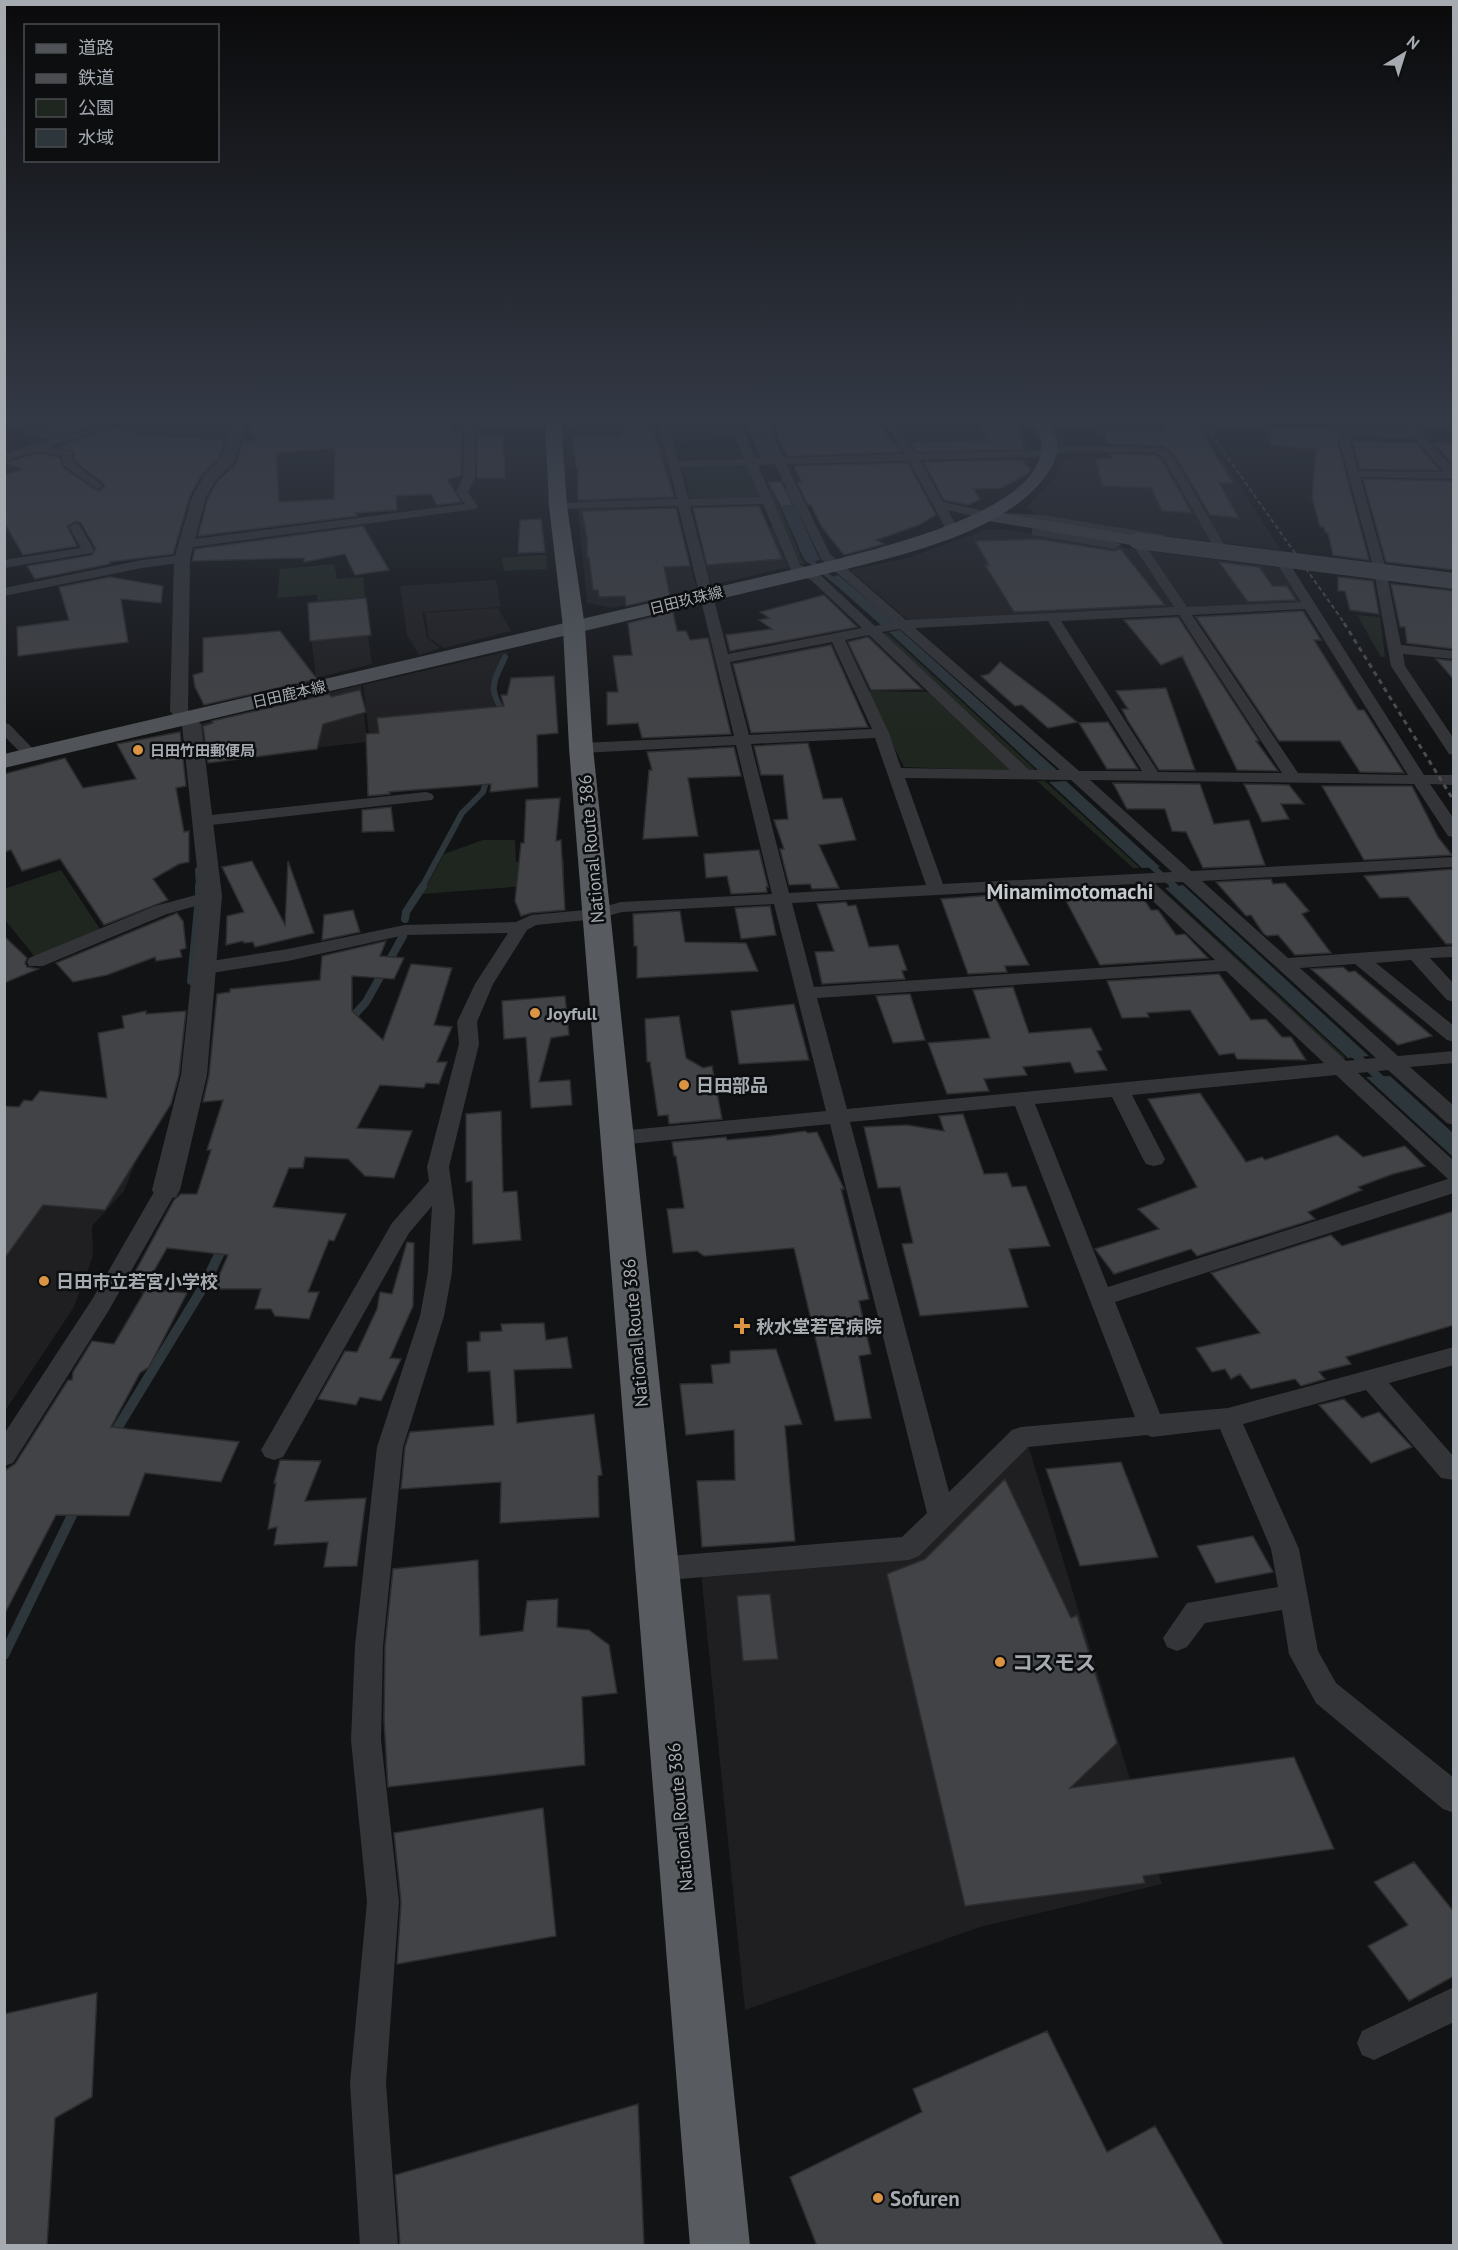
<svg xmlns="http://www.w3.org/2000/svg" width="1458" height="2250" viewBox="0 0 1458 2250" font-family="'PT Sans','Noto Sans JP',sans-serif">
  <rect width="100%" height="100%" fill="#121314"/>
  <path fill="#1f1f21" d="M898,421h122l8,31 -108,4z
    M732,423l6,16 -75,2 12,59 -55,2 17,64 53,-2 7,25 -85,19 -25,-5 -9,-95 -1,-77 13,-5z
    M1080,457l142,2 59,91 -147,-18 -99,-18 -8,-7 27,-28 9,-18z
    M773,527l16,40 -77,18 -5,-10 -9,-45z
    M985,530h25l61,11 210,27 20,34 -392,19 -59,-51 58,-12z
    M496,580l5,27 -79,5 5,26 13,10 -21,7 -12,-20 -7,-49z
    M363,598l9,66 -56,14 -9,-76z
    M498,608l13,23 -67,17 -15,-10 -4,-25z
    M509,651l-18,31 1,14 11,33 -133,13 -7,-57z
    M361,685l6,57 -161,18 -6,-36z
    M5,1130l137,16 -18,45 -32,35 1,30 -19,51 -69,104z
    M1028,1445l134,439 -182,43 -235,83 -44,-437 214,-20z"/>
  <path fill="#1f261f" d="M1350,421h51l8,11 -52,-1z
    M131,422h105l-10,28h-12l12,1 -5,10 -16,17 -53,1 34,-29 12,-14 -78,-5 -18,6z
    M748,465l14,31 -70,3 -3,-1 -6,-32z
    M766,489h6l32,75h-5z
    M546,555l1,14 -43,2 -2,-13z
    M334,564l3,15 26,-2 2,20 -48,4v-6l-40,3 3,-29z
    M1357,615l23,2 5,40h-4z
    M887,633l150,138h-8l-147,-137z
    M866,691l66,1 83,79 -111,-4z
    M1037,781h8l95,87h-7z
    M483,840h32l1,22 48,-1v22l-142,11 22,-40z
    M61,870l41,62 -67,25 -30,-37 -1,-31z
    M1147,883h8l191,175 -8,2z"/>
  <path fill="#2d363b" d="M748,425h13l15,35 -15,1z
    M787,488l33,72 -12,3 -4,-4 -31,-70z
    M838,575l57,48 -13,3 -54,-48z
    M900,630l158,141 -18,1 -151,-140z
    M1066,781l94,86 -18,1 -93,-86z
    M1183,885l186,171 -21,2 -183,-170z
    M1390,1076l63,57v24l-87,-80z"/>
  <g fill="none" stroke-linecap="round" stroke-linejoin="round">
    <path stroke="#2d363b" stroke-width="4.5" d="M157,421l79,1
      M806,553l3,7 29,24"/>
    <path stroke="#2d363b" stroke-width="6" d="M505,657c-13,28 -17,31 0,59
      M1146,861l29,26
      M198,870l1,17
      M422,887l40,-74 21,-21 5,-17"/>
    <path stroke="#2d363b" stroke-width="8" d="M199,886v7
      M1173,886l8,7
      M405,919l1,-7 17,-26
      M191,981l7,-73
      M349,1021l17,-19 37,-66
      M1351,1051l34,32"/>
    <path stroke="#2d363b" stroke-width="10" d="M112,1437l93,-153 18,-38
      M4,1655l72,-148"/>
  </g>
  <path fill="#424346" stroke="#2d2d2f" stroke-width="1.5" fill-rule="evenodd" d="M55,421h54l-44,13 -13,-1 -17,-6z
    M328,421h125l-3,12 12,-1 -1,44 -14,3 14,23 -24,3 -6,-11 -35,2 1,14 -42,3 2,3 -159,20 10,-38 9,-16 19,-18 7,-24 16,1 -11,-16 1,-2zM335,448l-1,51 -55,3 -3,-49z
    M878,421l14,22h3l6,9 -113,4 -8,-14 -5,-19z
    M976,421h40l9,28 -108,3 -6,-9 77,-2z
    M1161,421h33l39,62h-14l20,35 -29,-3 -36,-61 -11,-8 -56,-2 -4,-14 64,2z
    M652,427l22,70 -96,3v-33h-2l-3,-29 48,-2 -1,-8z
    M113,428l28,3 -6,4 90,4 -7,20 -16,15 -12,22 -17,58 -63,8v2l-75,15 -8,-13 65,-11 4,-6 -15,-26 -5,-2 -9,5 10,20 -54,9 -19,-33v-47l19,-6 -19,-6 35,-10 21,5 2,9 36,24 7,-4 -1,-3 -29,-23 -1,-10 -16,-4z
    M1271,428h61l11,7 -6,6 32,119 -36,-5 -5,-22 -3,-1 -1,-5h-4l-8,-29 4,-49 -45,-4z
    M503,434l2,44h-28v-43z
    M1353,441l63,2 23,27 -79,-1z
    M1434,443l20,1v21z
    M1110,454l45,1 6,4 31,54 -30,-2 -11,-23 -49,-2 -6,-27h16z
    M1022,460l9,10 -5,5 -25,13 -28,1 7,10 -12,6 -24,-5 -20,-38z
    M908,463l28,52 -17,10 -43,15 8,4 -40,11 -23,-29 -10,-21h-3l-11,-23h5l-8,-16z
    M1363,479l91,2v89l-68,-8z
    M768,482h13l12,24h-12z
    M759,506l23,53 -75,6 -14,-57z
    M676,508l14,58 -26,1 6,29 -44,10 -1,-10 -26,1 -1,-7h-5l-4,-33h-2v-19l-5,-27z
    M541,519l4,33 -27,1 2,-33z
    M363,526l26,44 -34,5 -10,-21 -41,8v-4l-112,3 3,-12z
    M1039,539l76,12 5,-3 45,57 -151,7 -29,-47h4l-14,-24z
    M1219,562l40,5 14,19h14l9,14 -48,2z
    M110,577l53,9 -2,17 -40,-4 7,43 -110,14 -1,-29 52,-7 -10,-33z
    M1338,577l35,4 6,33 -29,-4 -5,-19h-7z
    M1391,584l63,7v58l-47,-6 -2,-16h-5z
    M824,595l33,32 -127,24 -4,-16 46,-6 -13,-9 10,-2 -9,-6z
    M366,598l5,37 -61,6 -2,-38z
    M1303,611l18,29h-7l30,48 14,22h6l40,63 -44,-1 -20,-31h-61l-83,-124z
    M673,612l4,19h9l4,9 18,-2 23,96 -89,4 -4,-15 -31,2v-33h11l-5,-36 19,-1 -4,-32z
    M1178,617l81,124h-3l22,30 -41,-1 -55,-114 -21,9 -37,-45z
    M280,631l37,48 -113,26 -9,-18 -2,-12 10,-3v-34z
    M868,637l54,52 -51,1 -23,-48z
    M831,645l37,82 -117,6 -18,-69z
    M1436,659l18,2v19z
    M1000,662l54,41 23,19 -29,6 -26,-23 -7,1 -34,-30 8,-2z
    M554,676l4,57 -21,2 1,52 -48,5 1,-8 -102,8 1,2 -22,2 -2,-62 13,-1 -2,-15 127,-12 -3,-11h6l4,-17z
    M1166,688l29,82h-36l-31,-49 -6,-12h6l-12,-18z
    M360,690l6,22 -43,12 -6,25 -109,14 -5,-37 10,-3 -1,-2 117,-27 2,3z
    M1108,722l30,47h-31l-28,-46z
    M180,732l6,54 -10,2 8,44 5,-1v31l-10,2 -26,15 15,21 -64,25 -44,-66 -38,12 -11,-21 -7,2v-78l61,-16 18,30 53,-9 -19,-35z
    M808,743l15,56 19,-1 14,42 -37,5 20,43 -27,1 -2,-5 -21,1 -9,-36h4l-10,-29 14,-1 -5,-44h-22l-7,-29z
    M734,747l7,29 -53,2 10,58 -55,3 6,-69h3l-5,-18z
    M1113,783l87,1 14,40 35,-4 16,45 -62,3 -17,-36 -14,-1 -7,-22h-38z
    M1244,784l45,1 15,19h-23l8,15 -27,3z
    M1322,786h90l26,51 14,18 -88,5z
    M560,798l-4,43 5,-1 4,70 -34,3 -10,3 -6,-15 6,-58h3l2,-43z
    M391,807l3,24 -32,1v-22z
    M759,850l9,37h-2l1,5 -36,2 -4,-18 -21,2 -2,-24z
    M252,861l33,64 3,-64 26,72 -59,14 -2,-5 -9,1 -1,-2 -17,4 1,-29 17,-4 -22,-45z
    M1454,869v75h-8l-38,-47 -28,1 -16,-22z
    M1271,879l2,5 12,-1 24,28 -7,3 29,39 -36,2 -17,-20 -11,1 -4,-3 -12,-18 -5,1 -30,-34z
    M1137,889l14,21h7l18,25 9,-1 23,24 -108,7 -36,-68z
    M994,895l35,70 -24,1 2,6 -39,2 -27,-75z
    M846,902l2,4 8,-1 13,42 29,-2 9,25 -5,1 3,8 -83,5 -7,-32 19,-1 -17,-47z
    M770,906l6,29 -35,4 -6,-31z
    M353,910l7,22 -38,8 2,-25z
    M680,911l5,31 61,1 12,28 -121,7v-32h-3l-1,-32z
    M177,913l6,8 3,27 -6,2 2,7 -26,4 -1,-4 -48,18 -34,7 -17,-19z
    M4,936l23,22 -2,5 2,4 11,2 -34,14z
    M386,941l-6,15 24,2 -10,21 -42,-3v35l31,29 28,-76 41,4 -18,57 18,2 -15,35h10l-8,22 -13,-1 -2,5 -44,-3 -23,43 55,3 -18,47 -29,-2 -17,-17 -43,-2 -2,11h-14l-16,39 73,7 -12,27 -5,-1 -21,52h11l-10,27 -34,-3 -4,-7h-16l6,-20h-48l15,-34 -61,-7 -25,44 -14,-7 46,-85 7,-6h16l14,-44h-4l16,-50 -20,2 6,-27 8,-81 13,-2v-3l90,-9 2,-24z
    M1343,967l6,5 6,-1 77,65 -34,9 -87,-76z
    M1219,974l32,46 15,-1 16,18h9l15,23 -69,-1 -3,-6 -15,2 -29,-45 -43,3 2,4 -27,1 -15,-37z
    M1013,987l16,46 62,-5 11,22 -5,1 10,19 -32,3 -5,-11 -47,5 4,8 -43,4 5,12 -42,3 -19,-51 62,-5 -17,-48z
    M910,994l15,46 -32,3 -17,-47z
    M565,996l4,39 -18,3 -12,44 31,-2 2,25 -41,3 -5,-71 -22,2 -2,-38z
    M794,1004l15,56 -70,4 -8,-53z
    M146,1011v3l40,-3 -7,64 -8,29 -66,106 -62,-5 -39,54v-153l15,1 5,-7 8,1 8,-10 67,7 -9,-65 26,-5 -2,-12z
    M679,1016l7,42 17,10 9,-2 10,53 -53,5 -1,-9 -10,1 -8,-54h-3l-2,-43z
    M1200,1093l46,69 16,-5 3,3 72,-25 26,22 42,-11 20,20 -32,8 -35,13 4,3 -54,22 7,7 -118,37 -6,-7 -77,25 -19,-25 64,-20 -21,-20 59,-22 -49,-88z
    M501,1111l2,81 14,-1 4,49 -48,4 -1,-63 -6,1v-68z
    M963,1114l21,60 23,-1 5,14 14,-1 24,60 -41,3 19,58 -108,9 -18,-72 11,-1 -13,-56 -22,1 -14,-61 43,-2 37,6 -5,-15z
    M805,1131l3,2 9,-1 27,57h-3l28,110 -10,2 12,53 -12,2 12,62 -36,3 -41,-173 -90,8 -7,-5 -24,2 -6,-44 17,-1 -8,-52h-2l-2,-14 54,-5 1,3 42,-4z
    M1454,1211v114l-108,32 5,7 -32,8 6,7 -24,7 -6,-7 -44,10 -11,-15 -9,5 -6,-10 -13,3 -16,-24 64,-15 -49,-60 120,-38 11,11z
    M407,1242l7,1 -1,63 -23,52 11,1 -20,42 -21,-4 -4,8 -38,-6 27,-48 12,1 20,-43 3,-17 12,2z
    M146,1289l41,4 -38,74 -9,6 -29,54 128,15 -18,40 -76,-9 -16,43 -73,-1 -52,100v-144l11,-7 53,-84h4l1,-8 19,-31 22,3z
    M544,1323l2,17 21,-3 5,31 -58,2 3,53 77,-9 8,61 -4,1 1,41 -99,6 1,-41 -100,7 4,-42 5,-15 84,-7 -4,-54 -22,1 -1,-30 13,-1v-9l22,-1 -1,-7z
    M776,1349l26,75 -17,2 10,115 -93,6 -5,-66 38,-1 -1,-50 -48,5 -6,-51 33,-1 -2,-18 19,-2v-12z
    M1344,1399l18,19 17,-6 33,35 -41,16 -52,-58z
    M280,1460l41,1 -16,40 61,-3 -9,68 -33,1 4,-25 -54,3 3,-18 -9,2 8,-46h-2z
    M1121,1462l37,95 -78,9 -34,-97z
    M1005,1479l66,139 6,-3 40,128 -47,45 224,-31 40,92 -191,27 2,7 -180,23 -78,-332 38,-15z
    M1253,1536l20,36 -57,11 -19,-37z
    M478,1560l2,76 43,-5 4,-30 31,-2 -1,28 32,3 20,15 8,48 -35,4 3,68 -197,22 -4,-67 1,-74 8,-77z
    M770,1594l8,65 -35,2 -6,-65z
    M543,1808l13,128 -159,28 4,-62 -7,-69z
    M1414,1862l40,50v64l-45,25 -41,-55 40,-21 -34,-43z
    M97,1993l-5,104 -37,21 -8,128h-43v-232z
    M1047,2031l60,121 48,-26 69,120h-407l-27,-69 132,-65 -9,-23z
    M638,2104l6,142h-244l-5,-71z"/>
  <g fill="none" stroke-linecap="round" stroke-linejoin="round">
    <path fill="#343538" fill-rule="evenodd" d="M4,421c20,0 35,13 55,15 16,2 45,-16 68,-15l-77,26 22,5 1,10 30,24 -6,3 -34,-24 -1,-9 -23,-5 -35,10v-7l46,-14 -46,-17z
      M464,421h10l1,56 -7,15 10,15 -2,2 -290,39 -6,-4 6,-4 279,-36 -9,-12 7,-15z
      M658,421h10l10,40 66,-2 -15,-38h10l16,37h17l-13,-37h10l14,37 122,-4 -22,-33h10l23,33 117,-3 42,-6 87,3 10,7 53,91 -2,3h-8l-52,-92 -7,-4 -81,-2 -42,6 -113,3 23,42 46,10 53,3 123,20v6l-4,1 -119,-19 -53,-3 -41,-10 10,19 -6,4 -6,-4 -37,-68 -123,3 44,90 76,66 268,-13 -39,-59 6,-4 4,1 42,62 114,-5 -21,-34 -23,-15 6,-4 10,2 16,12 135,212h30v10l-24,-1 24,35v18l-6,-1 -34,-52 -324,-4 101,91 263,-14v10l-252,14 86,77 166,-12v11l-24,1 24,26v18l-7,-2 -36,-40 -35,3 78,63v16l-7,-2 -92,-76 -55,4 98,88 56,-5v12l-44,4 44,39v19l-7,-2 -59,-53 -30,3 96,88v32l-339,109 45,112 68,-6 226,-61v18l-65,18 65,74v23l-13,-2 -75,-88 -123,34 56,125 19,102 18,32 118,95v35l-11,-4 -127,-106 -27,-49 -7,-44 -77,13 -18,24 -10,4 -10,-4 -4,-9 24,-35 91,-16 -7,-38 -51,-120 -68,8 -5,-2 -119,12 -109,109 -10,4 -253,21 -10,-4 -4,-8 4,-8 10,-4 246,-20 25,-24 -97,-389 -211,21 -7,-2 -4,-5 4,-5 7,-2 207,-20 -52,-207 -152,8 -25,7 -61,6 -9,5 -34,54 -16,38 2,22 -30,123 6,44 -3,61 -8,44 -41,131 -20,199 -2,94 18,162 -13,181 12,163h-38l-10,-163 17,-181 -16,-162 4,-94 22,-199 43,-131 8,-44 4,-66 -23,27 -126,224 -9,3 -9,-3 -4,-7 131,-227 37,-42 -2,-14 32,-123 -2,-22 18,-38 33,-51 -103,2 -117,26 -83,13 -7,-2 -2,-4 2,-4 7,-2 83,-13 117,-24 111,-3 15,-7 65,-6 25,-7 151,-8 -36,-149 -155,8 -8,-5 8,-5 153,-7 -56,-230 -120,3 -6,-3 6,-3 119,-4zM775,464l46,95 72,63 -18,4 -56,-52 -19,-9 -42,-100zM747,465l13,32 -72,2 -8,-32zM763,504l28,66 20,10 51,48 -134,26 -38,-148zM1305,609l103,166 -110,-2 -106,-158zM1179,615l103,158 -124,-1 -97,-151zM1048,621l94,150h-63l-164,-143zM900,629l160,141h-31l-147,-138zM869,635l141,135 -109,-2 -12,-35 -44,-93zM832,642l40,87 -123,6 -19,-73zM875,738l51,147 -137,8 -38,-149zM905,778l166,2 101,92 -229,12zM1183,882l193,176 -30,3 -192,-178zM1135,884l80,76 -401,27 -22,-84zM1226,971l98,92 -477,46 -30,-111zM1336,1075l112,104 -340,108 -73,-183 77,-7 31,62 3,5 8,2 8,-2 3,-5 -33,-64zM1015,1106l120,311 -114,10 -9,3 -63,62 -99,-370z
      M1409,423l4,1 41,45v10l-94,-2 25,89 16,79 53,6v8l-51,-5 2,12 49,73v16l-5,-1 -58,-88 -18,-100 -34,-126 14,-10 56,2 -5,-6zM1355,436l60,3 29,33 -86,-1 -8,-30z
      M75,523l4,1 15,26 -2,3 -88,15v-8l77,-12 -12,-21z
      M1036,528l79,13 6,4 -6,4 -83,-14v-6z
      M182,555l6,4 -2,3 -44,6 -138,28v-8l138,-28z
      M4,723l5,1 27,28 3,3 -3,3h-10l-22,-22z
      M426,792l6,2 2,3 -2,3 -230,26 -8,-5 8,-5z
      M211,891l6,1 3,4 -3,4 -50,14 -124,52h-14l-2,-4 2,-4 126,-52z
      M166,1183l8,2 3,5 -68,120 -96,153 -9,3v-32l89,-136 65,-113z
      M1454,1987v35l-80,38 -12,-5 -5,-12 5,-12z"/>
    <path fill="#343538" fill-rule="evenodd" d="M234,421h13l-13,41 -19,19 -9,16 -16,62 -2,151 13,14 21,172 -15,179 -27,115 -4,7 -10,3 -10,-3 -4,-7 29,-115 19,-179 -18,-171 -12,-14 4,-152 18,-62 12,-21 16,-16z
      M1401,421h53v4l-47,1 -5,-1z"/>
    <path fill="#424448" fill-rule="evenodd" d="M989,511l148,25 6,1 3,4 -3,4 -6,1 -154,-26 -2,-4z"/>
    <path fill="#505357" fill-rule="evenodd" d="M1031,421h16c4,6 9,13 10,20 2,11 -2,21 -8,30 -38,60 -146,84 -211,100l-834,197v-14l830,-194c47,-13 216,-51 207,-118 -1,-8 -7,-15 -10,-21z"/>
    <path fill="#585c60" fill-rule="evenodd" d="M545,421h16l6,85 18,121 8,121 157,1498h-60l-121,-1498 -6,-121 -14,-121z"/>
    <path stroke="#4b4d51" stroke-width="2" stroke-dasharray="4.5 3" stroke-linecap="butt" d="M1202,421l143,203"/>
    <path stroke="#4b4d51" stroke-width="3" stroke-dasharray="5 4.5" stroke-linecap="butt" d="M1344,623l110,178"/>
    <path stroke="#424448" stroke-width="16" d="M1137,541l317,40"/>
  </g>
  <linearGradient id="sky" x2="0" y2="1"><stop stop-color="#0a0a0b"/><stop offset="0.57" stop-color="#333945"/><stop offset="1" stop-color="#333945" stop-opacity="0"/></linearGradient>
  <rect width="1458" height="736" fill="url(#sky)"/>
  <g fill="#da9444" stroke="#0d0e0f" stroke-width="2">
    <circle cx="138" cy="750" r="6"/>
    <circle cx="535" cy="1013" r="6"/>
    <circle cx="684" cy="1085" r="6"/>
    <circle cx="44" cy="1281" r="6"/>
    <path d="M739 1317h6v6h6v6h-6v6h-6v-6h-6v-6h6z"/>
    <circle cx="1000" cy="1662" r="6"/>
    <circle cx="878" cy="2198" r="6"/>
  </g>
  <g text-anchor="middle" dominant-baseline="central" stroke-width="5" stroke-linejoin="round" paint-order="stroke">
    <g font-size="15" fill="#a6abb2" stroke="#0d0e0f">
      <text transform="translate(686 600) rotate(-14)">日田玖珠線</text>
      <text transform="translate(289 694) rotate(-13)">日田鹿本線</text>
    </g>
    <g font-size="15" font-weight="bold" fill="#a6abb2" stroke="#0d0e0f" text-anchor="start">
      <text x="150" y="750">日田竹田郵便局</text>
    </g>
    <g font-size="18" fill="#a6abb2" stroke="#0d0e0f">
      <text transform="translate(591 849) rotate(-95)">National Route 386</text>
      <text transform="translate(635 1333) rotate(-95)">National Route 386</text>
      <text transform="translate(680 1817) rotate(-95)">National Route 386</text>
    </g>
    <g font-size="18" font-weight="bold" fill="#a6abb2" stroke="#0d0e0f" text-anchor="start">
      <text x="547" y="1013">Joyfull</text>
      <text x="696" y="1085">日田部品</text>
      <text x="56" y="1281">日田市立若宮小学校</text>
      <text x="756" y="1326">秋水堂若宮病院</text>
    </g>
    <g font-size="21" font-weight="bold" fill="#c6cacf" stroke="#0d0e0f">
      <text x="1070" y="891">Minamimotomachi</text>
    </g>
    <g font-size="21" font-weight="bold" fill="#a6abb2" stroke="#0d0e0f" text-anchor="start">
      <text x="1012" y="1662">コスモス</text>
      <text x="890" y="2198">Sofuren</text>
    </g>
  </g>
  <rect width="1458" height="2250" fill="none" stroke="#a6abb2" stroke-width="12"/>
  <rect x="24" y="24" width="195" height="138" fill="#0d0e0f" stroke="#4a4d50" stroke-width="1.5"/>
  <rect x="36" y="44" width="30" height="9" fill="#505357" stroke="#4a4d50" stroke-width="1.5"/>
  <text x="78" y="54" font-size="18" fill="#a6abb2">道路</text>
  <rect x="36" y="74" width="30" height="9" fill="#4b4d51" stroke="#4a4d50" stroke-width="1.5"/>
  <text x="78" y="84" font-size="18" fill="#a6abb2">鉄道</text>
  <rect x="36" y="99" width="30" height="18" fill="#1f261f" stroke="#4a4d50" stroke-width="1.5"/>
  <text x="78" y="114" font-size="18" fill="#a6abb2">公園</text>
  <rect x="36" y="129" width="30" height="18" fill="#2d363b" stroke="#4a4d50" stroke-width="1.5"/>
  <text x="78" y="144" font-size="18" fill="#a6abb2">水域</text>
  <g transform="translate(1404 54) rotate(38)" stroke="#0d0e0f" stroke-width="4.5" paint-order="stroke">
  <path d="M0-4.5L10 22L0 15L-10 22Z" fill="#a6abb2"/>
  <text y="-9" font-size="16" font-weight="bold" text-anchor="middle" fill="#a6abb2">N</text>
  </g>
</svg>
